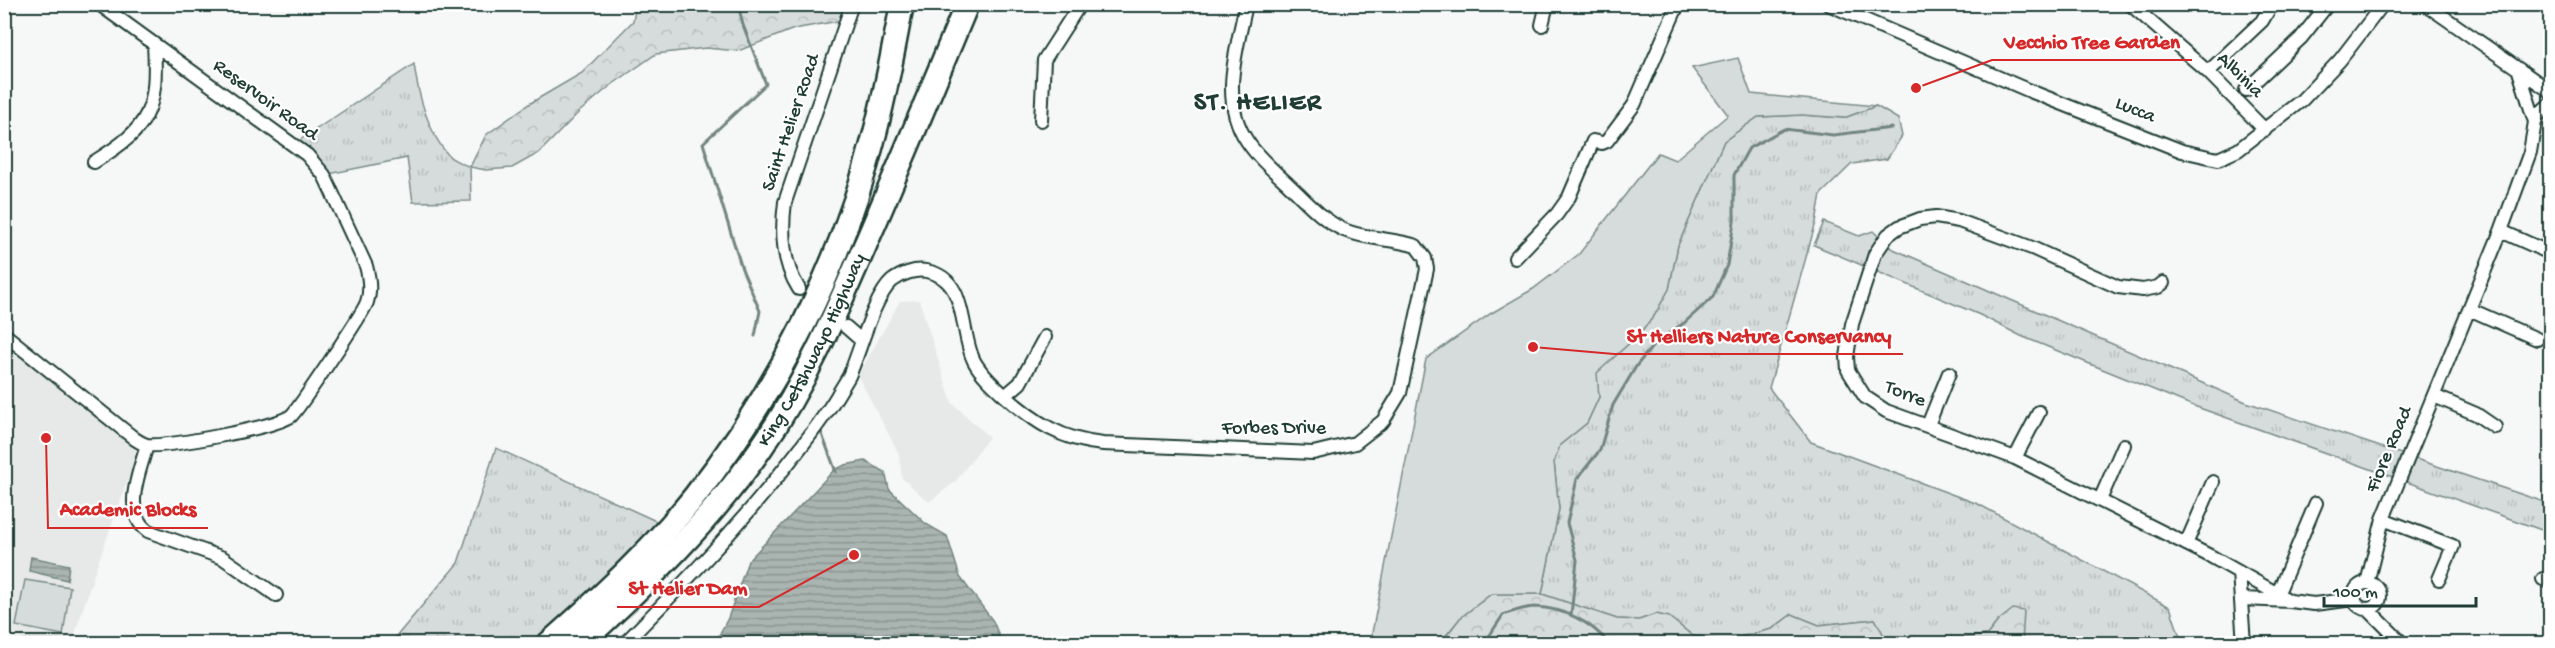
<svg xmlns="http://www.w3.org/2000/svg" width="2555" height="648" viewBox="0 0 2555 648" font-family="'Gochi Hand',sans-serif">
  <defs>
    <pattern id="grass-tufts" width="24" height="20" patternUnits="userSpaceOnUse" patternTransform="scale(1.5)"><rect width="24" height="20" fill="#d6dcdb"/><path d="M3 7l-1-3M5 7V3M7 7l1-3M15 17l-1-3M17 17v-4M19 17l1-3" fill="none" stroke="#b7bebd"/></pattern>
    <pattern id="forest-crowns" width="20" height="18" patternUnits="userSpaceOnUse" patternTransform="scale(1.5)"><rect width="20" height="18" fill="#d6dcdb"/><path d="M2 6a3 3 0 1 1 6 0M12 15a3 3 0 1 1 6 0" fill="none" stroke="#b7bebd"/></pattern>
    <pattern id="water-rules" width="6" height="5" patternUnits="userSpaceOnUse" patternTransform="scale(1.5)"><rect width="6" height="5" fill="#aab5b1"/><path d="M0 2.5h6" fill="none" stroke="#8a9491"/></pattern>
  </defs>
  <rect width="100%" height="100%" fill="#f6f7f7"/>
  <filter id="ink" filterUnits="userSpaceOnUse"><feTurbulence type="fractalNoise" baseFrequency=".0167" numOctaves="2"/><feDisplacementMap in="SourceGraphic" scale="12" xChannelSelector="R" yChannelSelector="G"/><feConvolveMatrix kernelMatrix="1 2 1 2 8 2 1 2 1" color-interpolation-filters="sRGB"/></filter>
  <g filter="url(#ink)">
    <path fill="#e6e9e8" d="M919,300l33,103 37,34 -34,45 -26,20 -27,-24 -3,-24 -41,-78 42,-75z
      M5,343l12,8 121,101 -43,119 -23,72h-37l-30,-10z"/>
    <path fill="url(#grass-tufts)" stroke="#7a8c88" stroke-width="1.5" d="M414,64c4,30 14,69 35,92 5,5 15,8 21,11l1,34 -58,1 -6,-44 -83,17 -30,-31z
      M1876,106l22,13 4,17 -15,23 -35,5 -31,30 -5,28 -47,166 42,54 167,62 192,103 12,36h-160l1,-31 -25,9 -11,14 -18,2 -21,6h-65v-9l-8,-15 -56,6 -27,-11 -20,15 -48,12 -31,-5 -25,-19 -12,-3 -17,6 -22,-1 -75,-25 17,-85 -5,-47 6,-17 27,-22 12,-26 -3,-24 41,-37 17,-20 15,-27 9,-44 46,-104 34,-24 44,-2 42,3z
      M1824,222l35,14 14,-5 18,17 355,154 304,102v29l-359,-128 -170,-69 -41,-21 -166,-70z
      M496,448l171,78 -119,117 -158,1 68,-81z"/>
    <path fill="url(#forest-crowns)" stroke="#7a8c88" stroke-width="1.5" d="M636,5h216l-3,14 -55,10 -56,22 -32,-3 -50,6 -46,32 -31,26 -40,41 -27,15 -26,2 -16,-3 16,-32 43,-31 53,-31 51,-52z
      M1491,594h51l75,25 22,1 17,-6 13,3 24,19 31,5 48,-12 20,-15 27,11 56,-6 8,15v9l-443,1 20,-26z
      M2013,609l11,2 -2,32h-74l21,-6 18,-2 11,-14z"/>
    <path fill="#d6dcdb" stroke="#7a8c88" stroke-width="1.5" d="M1738,58l13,36 125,12 -32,12 -42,-3 -44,2 -34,24 -46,104 -9,44 -15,27 -17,20 -40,37 2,24 -12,26 -27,22 -6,17 5,47 -17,85h-51l-31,24 -20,25h-70l56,-284 64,-45 43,-25 46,-35 79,-101 17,7 53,-45 -36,-47z
      M25,580l45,7 -7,48 -47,-9z"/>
    <path fill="url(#water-rules)" stroke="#72857f" stroke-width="1.5" d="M865,461l20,11 4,17 37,35 21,12 13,41 33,44 9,22 -109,1 -4,-4 -34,4 -140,-1 13,-25 20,-57 86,-91 11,-5z
      M31,557l38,8 -2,15 -38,-9z"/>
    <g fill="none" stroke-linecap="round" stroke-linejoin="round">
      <path stroke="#72857f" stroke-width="3" d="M738,4l5,21 23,59 -63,59 39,126 18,42 -5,25
        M820,429l16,43
        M1571,615l6,-55 -10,-37 10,-44 23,-29 13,-45 24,-40 19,-23 28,-19 29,-26 14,-32 7,-43v-47l15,-27 35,-19 49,6 59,-7
        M1484,644l19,-29c9,-3 22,-8 32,-8 28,1 57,15 74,37"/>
      <defs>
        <path id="street" d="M1828,4l202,87 152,60 36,8 20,-9 64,-50 38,-40 43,-56
          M2130,4l78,68 57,58
          M2425,4l125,87
          M1542,25l5,-21
          M2519,71l16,51
          M2208,72l54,-51 10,-17
          M2246,90l55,-52 27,-34
          M1041,120l3,-60 36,-56
          M94,162c56,-34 64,-53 60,-118
          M2501,231l49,22
          M1515,258l42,-44 12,-17 24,-56 9,2 5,-2 27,-36 44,-101
          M2163,283l-5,4 -15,3 -25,-3 -86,-39 -73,-27 -23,-4 -16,2 -21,8 -11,8 -13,19 -23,70 -5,33 1,13 17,27 21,14 129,47 197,99 78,44
          M799,289c-17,-26 -18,-57 -14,-87l67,-198
          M2469,309l68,30
          M846,327l16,14
          M4,334l131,105c3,2 8,5 12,6 22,2 125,-17 144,-29 6,-5 73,-104 76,-114 4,-11 2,-25 -1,-36l-42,-91 -17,-20 -208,-151
          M1005,396l15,-13 25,-46
          M2434,396l42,18 19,13
          M1928,425l21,-52
          M147,445c-7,26 -26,67 1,86l75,27 53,37
          M2015,458l24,-46
          M2100,500l24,-55
          M2383,519l70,27 -14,33
          M2186,544l27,-62
          M2239,572l5,72
          M2543,579l7,3
          M2367,583l16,-64 118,-288 29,-79 5,-30 4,-8 11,-10
          M2354 596a13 13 0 1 1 26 0a13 13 0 1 1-26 0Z
          M2242,599l48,2 24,3 40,-5
          M2275,600l41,-97
          M2368,609l35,35
          M624,644c52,-53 104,-106 151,-164 22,-28 44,-54 62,-84 4,-7 8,-13 12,-20 11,-24 24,-78 43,-95 9,-7 23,-12 34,-10 43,7 33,61 48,90 7,13 19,24 30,34 30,27 58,45 99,49l210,9 42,-10 28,-22 17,-28 27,-124 -2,-11 -9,-12c-23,-8 -49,-6 -72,-16 -22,-10 -39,-30 -56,-46 -14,-13 -30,-26 -41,-43 -28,-42 -10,-91 -1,-137"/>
        <g id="highway">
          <path d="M548,644c52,-46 104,-94 147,-148 83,-106 147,-232 180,-363 11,-42 19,-86 27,-129"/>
          <path id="s1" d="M580,644c66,-61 130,-122 181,-196 46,-66 77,-140 109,-214 33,-76 65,-153 97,-230"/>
        </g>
      </defs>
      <use href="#street" stroke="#1f3d34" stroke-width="16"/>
      <use href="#highway" stroke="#1f3d34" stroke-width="27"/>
      <use href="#street" stroke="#fff" stroke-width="12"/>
      <use href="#highway" stroke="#fff" stroke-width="22"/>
    </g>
  </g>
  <g text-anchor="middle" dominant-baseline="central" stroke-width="4.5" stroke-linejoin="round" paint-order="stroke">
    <g font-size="20" fill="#1f3d34" stroke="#fff">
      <text transform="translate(2239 76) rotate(44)">Albinia</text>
      <text transform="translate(265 101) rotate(36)">Reservoir Road</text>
      <text transform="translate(2135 111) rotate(22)">Lucca</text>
      <text transform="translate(792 123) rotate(-71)">Saint Helier Road</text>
      <text stroke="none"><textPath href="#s1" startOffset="378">King Cetshwayo Highway</textPath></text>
      <text transform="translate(1905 395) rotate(22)">Torre</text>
      <text x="1274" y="429">Forbes Drive</text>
      <text transform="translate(2390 450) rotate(-67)">Fiore Road</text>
    </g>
    <g font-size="26" font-weight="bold" letter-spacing="1.5" fill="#1f3d34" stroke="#fff">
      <text x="1258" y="104">ST. HELIER</text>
    </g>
  </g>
  <path fill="none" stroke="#d62828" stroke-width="2" d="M1916 88L1992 60H2192M1533 347L1614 354H1903M46 438L48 528H208M854 555L759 607H617"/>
  <g fill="#d62828" stroke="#fff" stroke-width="2">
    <circle cx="1916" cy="88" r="6"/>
    <circle cx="1533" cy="347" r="6"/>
    <circle cx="46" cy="438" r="6"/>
    <circle cx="854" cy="555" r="6"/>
  </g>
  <g font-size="21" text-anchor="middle" font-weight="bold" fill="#d62828" stroke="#fff" stroke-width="4.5" stroke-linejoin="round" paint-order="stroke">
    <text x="2092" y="48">Vecchio Tree Garden</text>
    <text x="1759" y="342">St Helliers Nature Conservancy</text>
    <text x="128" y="515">Academic Blocks</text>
    <text x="688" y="594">St Helier Dam</text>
  </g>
  <rect width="2555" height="648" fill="none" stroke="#fff" stroke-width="24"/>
  <rect x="12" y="12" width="2531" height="624" fill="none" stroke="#1f3d34" stroke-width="2" filter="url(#ink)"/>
  <path d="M2324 597v9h152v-9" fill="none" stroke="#1f3d34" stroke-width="3"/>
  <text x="2333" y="597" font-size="18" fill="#1f3d34" stroke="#ffffff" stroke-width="4.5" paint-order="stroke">100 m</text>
</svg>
